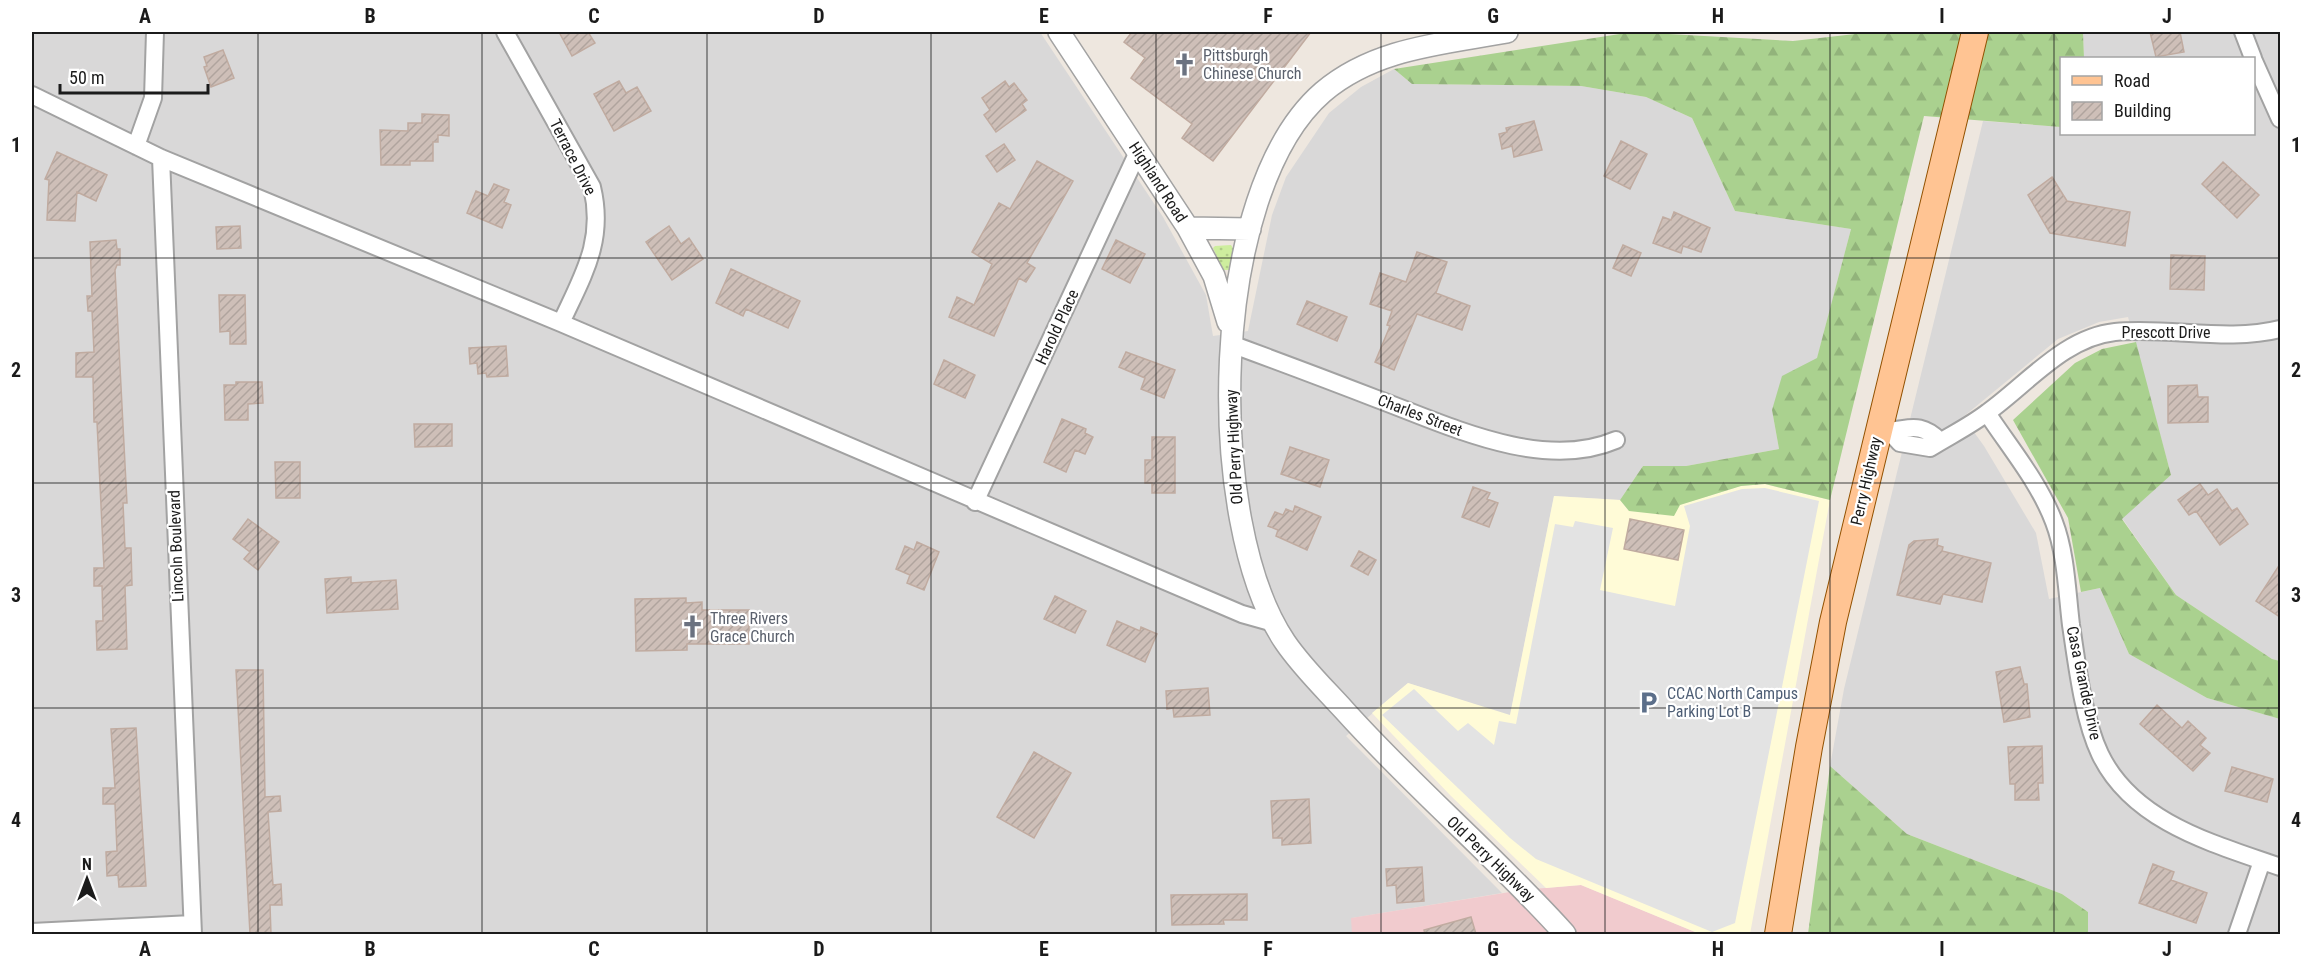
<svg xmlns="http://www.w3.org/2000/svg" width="2312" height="966" viewBox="0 0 2312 966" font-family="'Roboto Condensed',sans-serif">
  <defs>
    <pattern id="grass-dots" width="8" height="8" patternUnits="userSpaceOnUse" patternTransform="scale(1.5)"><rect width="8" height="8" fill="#ceee9e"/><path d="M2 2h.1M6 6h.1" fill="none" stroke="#b0cc88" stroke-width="1.8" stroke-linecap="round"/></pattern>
    <pattern id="forest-firs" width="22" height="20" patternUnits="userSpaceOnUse" patternTransform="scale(1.5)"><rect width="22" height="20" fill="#aad18f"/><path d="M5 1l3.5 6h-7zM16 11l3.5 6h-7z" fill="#92b37b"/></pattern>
    <pattern id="building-hatch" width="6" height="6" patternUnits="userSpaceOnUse" patternTransform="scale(1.5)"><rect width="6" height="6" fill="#cebfb8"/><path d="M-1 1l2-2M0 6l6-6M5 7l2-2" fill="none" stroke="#b0a49e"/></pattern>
  </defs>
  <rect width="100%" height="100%" fill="#eee7df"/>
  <path fill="#d9d8d8" d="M32,32h1008l123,185 43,78 7,41 35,-5 24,-116 14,-38 43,-64 32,-26 33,-18 18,15 169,2 65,11 46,21 43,93 116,18 -34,130 -45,51 7,39 -93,17h-43l-23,34 -66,-4 -44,220 -102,-33 -62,53 156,157 -150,25v16h-1320z
    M2083,32h197v629l-8,-2 -96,-64 -54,-77 49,-43 -43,-158 -29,5 -41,17 -95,78 21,29 52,87 13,66 51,-11 29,66 78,44 73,21v215h-192v-22l-26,-18 -155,-60 -77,-68 14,-77 139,-568 78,6 1,7h192v-76h-170z"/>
  <path fill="#f1cbce" d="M1581,885l119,49h-348l-1,-16 171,-28z"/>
  <path fill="#fffbd7" d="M1765,484l65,16 -80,434h-50l-119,-49 -35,3 -96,-93 -78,-82 36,-30 102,32 44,-219 66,4 9,11 50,-6 62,-19z"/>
  <path fill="url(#grass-dots)" d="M1231,245l3,5 -4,20h-7l-10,-22 2,-2z"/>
  <path fill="url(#forest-firs)" d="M1633,32l160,9 80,-9h210l1,26h-22l-1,69 -137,-11 -94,384 -65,-16 -24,2 -61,19 -6,11 -45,-5 -9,-11 23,-34h43l93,-17 -7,-39 10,-34 35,-18 34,-129 -116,-18 -43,-93 -46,-21 -65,-11 -169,-2 -18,-15z
    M2136,342l35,133 -49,44 54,76 96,64 8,2v58l-73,-21 -78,-44 -29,-66 -19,4 -13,-74 -55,-98 62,-57 27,-14z
    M1830,766l77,68 155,60 26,18v22h-280z"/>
  <path fill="#e3e3e3" d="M1765,488l54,13 -84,422 -23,9 -176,-73 -26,-21 -128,-123 32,-26 44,42 10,-8 26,22 5,-24 17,3 39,-200 18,3 2,-6 38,7 -13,62 75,16 15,-80 -6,-20 58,-17z"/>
  <path fill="url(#building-hatch)" stroke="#c0aba0" stroke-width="1.5" d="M559,32h29l7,11 -23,13z
    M1132,32h179l-98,129 -31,-23 10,-14 -61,-46 14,-20 -21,-16z
    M2150,32h30l4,20 -28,5z
    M223,50l11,28 -23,9 -7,-20 3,-1 -3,-9z
    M619,81l7,12 11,-6 14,24 -37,20 -20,-37z
    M1005,81l4,6 5,-4 13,17 -5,4 4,6 -30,22 -12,-17 6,-5 -8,-12z
    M422,114l27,1v21l-11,-1v7h-5v19h-23v4h-29l-1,-35 28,1v-8h14z
    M1534,121l8,29 -28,7 -2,-11 -10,3 -3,-15 8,-2 -1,-4z
    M1621,141l26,13 -17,35 -26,-13z
    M1004,144l11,16 -18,12 -11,-16z
    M57,152l50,23 -11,26 -19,-9 -2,29 -28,-1 2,-40 -4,-1z
    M1037,161l36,20 -46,82 8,5 -9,14 -7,-4 -25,58 -45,-19 8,-20 17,8 18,-41 -20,-12 27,-49 11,6z
    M2223,162l36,33 -22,23 -35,-34z
    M2052,177l15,24 63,11 -5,34 -75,-13 -22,-38z
    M494,184l15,6 -5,12 7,3 -9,23 -35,-15 9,-22 12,5z
    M1674,212l36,16 -9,24 -18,-6 -2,7 -28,-10 10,-26 8,3z
    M240,226l1,22 -24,1 -1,-22z
    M669,226l12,18 8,-6 14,21 -31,21 -26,-38z
    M116,240l1,9h3v16h-3l-2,5 12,233h-4l2,45h6l1,37 -7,1 2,63 -30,1 -1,-29h7l-1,-35h-8v-18h10l-7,-146h-3l-1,-45h-17v-24l18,-1 -2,-41h-4l-1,-15h5l-2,-54z
    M1116,240l29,14 -15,29 -28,-14z
    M1623,245l18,8 -10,23 -18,-8z
    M1417,252l30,10 -11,31 34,13 -8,24 -45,-16 -23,56 -19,-8 15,-36 -3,-1 5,-14 -22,-7 10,-31 26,9z
    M2171,255l34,1 -1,34 -34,-1z
    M731,269l69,32 -12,27 -42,-19 -3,7 -27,-13z
    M219,295h26l1,49h-16v-13l-10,1z
    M1307,301l40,16 -10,24 -40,-17z
    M506,346l2,30 -21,1 -1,-4 -8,1 -1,-11 -7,1 -1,-16z
    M1126,352l49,18 -11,28 -23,-9 4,-11 -26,-11z
    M944,360l31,15 -10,23 -31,-14z
    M236,382h26l1,21 -15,1v16h-23l-1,-35h12z
    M2197,385l1,12h10v25l-40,1v-37z
    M1062,419l24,10 -1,4 8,4 -8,17 -10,-4 -9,22 -22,-10z
    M414,424h38v22l-37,1z
    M1152,437h23v56h-23v-10h-7v-23h7z
    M1290,447l39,13 -9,27 -39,-13z
    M275,462h25v36h-24z
    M2200,484l8,11 9,-6 15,22 5,-3 11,16 -28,21 -24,-34 -7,4 -11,-15z
    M1473,487l17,6 -3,6 11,4 -9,24 -27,-10z
    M1295,506l26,11 -14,33 -31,-14 2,-6 -10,-4 7,-14 8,3 3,-6 7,3z
    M248,519l31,23 -21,28 -14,-11 6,-7 -17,-13z
    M1630,519l54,11 -6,30 -54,-11z
    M1938,539l-1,6 6,2 -1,4 49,12 -9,39 -39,-8 -3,10 -43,-9 12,-50 5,-4z
    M917,542l22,10 -15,38 -17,-7 3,-8 -14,-6 9,-23 9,4z
    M1359,551l17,9 -8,15 -17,-9z
    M2280,564v53l-24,-16z
    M351,577v6l45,-3 2,29 -71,4 -2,-34z
    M1055,596l31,15 -11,22 -31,-14z
    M686,598v5l16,-1v8h47v34h-62v6l-51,1 -1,-52z
    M1117,621l23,10 1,-4 16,7 -12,28 -38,-17z
    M2020,667l4,17h3l3,33 -26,5 -8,-50z
    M236,670h27l2,127 15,-1 1,15 -13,1 5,73 8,-1 1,21h-12l1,29h-21z
    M1208,688l2,27 -36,2 -1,-9 -6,1 -1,-18z
    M2157,705l25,23 6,-7 18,17 -6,7 10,8 -17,18 -53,-47z
    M136,728l10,158 -27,1 -1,-12 -11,1 -1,-24 11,-1 -2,-47h-12v-16h12l-4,-59z
    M2042,746l1,37h-5l1,17h-24v-16h-5l-2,-37z
    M1034,752l37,21 -37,65 -37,-21z
    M2232,767l41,12 -6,23 -42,-11z
    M1309,799l2,44 -29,2v-7h-9l-2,-37z
    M2153,864l21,8 -3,8 36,13 -11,30 -57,-20z
    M1422,867l2,34 -27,2 -1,-18 -9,1 -1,-17z
    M1247,894v26h-24l1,4 -52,1 -1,-30z
    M1471,917l5,17h-51l-1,-4z"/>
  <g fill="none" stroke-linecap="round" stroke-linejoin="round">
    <defs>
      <path id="minor" d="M505,32l87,155c13,54 -9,88 -31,136
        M2243,32l10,26
        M2254,61l26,58
        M32,95l129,63 400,165 681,291 32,9
        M136,146l17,-48 2,-66
        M161,158l32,776
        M1231,344c49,18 97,36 146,55 70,26 165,73 239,41
        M1987,413c23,35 52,69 67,109 12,31 13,70 17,103 6,39 12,93 29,129 33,69 115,90 180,113
        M1881,430c24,3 36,-12 59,11
        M1889,431l11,12 30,5c19,-12 40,-22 58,-36 39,-28 77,-75 127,-80 55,-5 113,10 165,-3
        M975,502l163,-350
        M32,932l160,-8
        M2237,934l25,-73"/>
      <path id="tertiary" d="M1059,32l129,196 26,48 14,46
        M1507,32c-65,12 -132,16 -184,60 -115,99 -119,430 -38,550 17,25 39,46 59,68 70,78 151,146 221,224
        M1188,228l62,1"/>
      <path id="primary" d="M1778,934l31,-187 24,-125 142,-590"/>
    </defs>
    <use href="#minor" stroke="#a2a2a2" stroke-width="20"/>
    <use href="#tertiary" stroke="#a2a2a2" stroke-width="24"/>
    <use href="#primary" stroke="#925100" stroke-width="28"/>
    <use href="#minor" stroke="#fff" stroke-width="16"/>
    <use href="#tertiary" stroke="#fff" stroke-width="21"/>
    <use href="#primary" stroke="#ffc493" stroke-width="26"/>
  </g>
  <path fill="none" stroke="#1b1b1b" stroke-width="1.5" stroke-opacity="0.55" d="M258,32v902M482,32v902M707,32v902M931,32v902M1156,32v902M1381,32v902M1605,32v902M1830,32v902M2054,32v902M32,258h2248M32,483h2248M32,708h2248"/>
  <defs>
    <symbol id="church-bare" viewBox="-9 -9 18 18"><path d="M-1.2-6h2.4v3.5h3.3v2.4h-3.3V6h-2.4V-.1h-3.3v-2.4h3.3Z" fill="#6b7280" stroke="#fff" stroke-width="2.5" paint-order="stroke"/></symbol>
    <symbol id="parking-bare" viewBox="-9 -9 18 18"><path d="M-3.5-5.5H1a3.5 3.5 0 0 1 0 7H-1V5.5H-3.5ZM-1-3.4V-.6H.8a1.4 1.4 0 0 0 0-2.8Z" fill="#5c6f8a" stroke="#fff" stroke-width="2.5" paint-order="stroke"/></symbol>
  </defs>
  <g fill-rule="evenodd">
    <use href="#church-bare" x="1168" y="48" width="33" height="33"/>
    <use href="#church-bare" x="676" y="610" width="33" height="33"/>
    <use href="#parking-bare" x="1632" y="686" width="33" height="33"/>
  </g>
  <g text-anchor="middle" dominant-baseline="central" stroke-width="4.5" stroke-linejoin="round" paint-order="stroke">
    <g font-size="16" fill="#5b616d" stroke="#fff" text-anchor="start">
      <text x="1203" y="55">Pittsburgh<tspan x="1203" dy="18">Chinese Church</tspan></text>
      <text x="710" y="618">Three Rivers<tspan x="710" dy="18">Grace Church</tspan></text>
    </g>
    <g font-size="16" fill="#1b1b1b" stroke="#fff">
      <text transform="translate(573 157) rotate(63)">Terrace Drive</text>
      <text transform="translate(1158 182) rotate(57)">Highland Road</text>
      <text transform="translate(1057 327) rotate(-65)">Harold Place</text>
      <text x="2166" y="332">Prescott Drive</text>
      <text transform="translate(1420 415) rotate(21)">Charles Street</text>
      <text transform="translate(1234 447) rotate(-93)">Old Perry Highway</text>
      <text transform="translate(1866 481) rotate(-77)">Perry Highway</text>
      <text transform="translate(176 546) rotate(-92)">Lincoln Boulevard</text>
      <text transform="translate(2084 683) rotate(78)">Casa Grande Drive</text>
      <text transform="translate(1491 859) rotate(44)">Old Perry Highway</text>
    </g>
    <g font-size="16" fill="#4e5e75" stroke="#fff" text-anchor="start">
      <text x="1667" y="693">CCAC North Campus<tspan x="1667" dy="18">Parking Lot B</tspan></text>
    </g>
  </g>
  <rect width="2312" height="966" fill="none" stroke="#ffffff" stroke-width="66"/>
  <rect x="2060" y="57" width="195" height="78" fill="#ffffff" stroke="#a4a4a4" stroke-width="1.5"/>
  <rect x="2072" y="76" width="30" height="9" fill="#ffc493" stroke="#a4a4a4" stroke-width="1.5"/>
  <text x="2114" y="87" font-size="18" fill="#1b1b1b">Road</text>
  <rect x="2072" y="102" width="30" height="18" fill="url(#building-hatch)" stroke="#a4a4a4" stroke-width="1.5"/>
  <text x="2114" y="117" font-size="18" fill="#1b1b1b">Building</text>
  <g transform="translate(87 879)" stroke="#ffffff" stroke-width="4.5" paint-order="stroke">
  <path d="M0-4.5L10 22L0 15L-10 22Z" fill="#1b1b1b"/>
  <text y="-9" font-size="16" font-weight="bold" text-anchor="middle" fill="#1b1b1b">N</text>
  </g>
  <path d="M60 84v9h148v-9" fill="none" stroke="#1b1b1b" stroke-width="3"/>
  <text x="69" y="84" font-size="18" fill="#1b1b1b" stroke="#ffffff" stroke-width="4.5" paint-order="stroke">50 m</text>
  <rect x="33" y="33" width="2246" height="900" fill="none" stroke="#1b1b1b" stroke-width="2"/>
  <g font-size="20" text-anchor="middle" font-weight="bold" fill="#1b1b1b">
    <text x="145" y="23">A</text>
    <text x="370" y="23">B</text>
    <text x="594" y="23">C</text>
    <text x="819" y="23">D</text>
    <text x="1044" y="23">E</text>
    <text x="1268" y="23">F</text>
    <text x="1493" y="23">G</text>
    <text x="1718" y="23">H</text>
    <text x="1942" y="23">I</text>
    <text x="2167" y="23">J</text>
    <text x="16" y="152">1</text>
    <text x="2296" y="152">1</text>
    <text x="16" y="377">2</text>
    <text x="2296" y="377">2</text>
    <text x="16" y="602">3</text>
    <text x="2296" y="602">3</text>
    <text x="16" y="827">4</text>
    <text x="2296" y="827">4</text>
    <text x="145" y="956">A</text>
    <text x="370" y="956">B</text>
    <text x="594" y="956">C</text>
    <text x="819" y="956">D</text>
    <text x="1044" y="956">E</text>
    <text x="1268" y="956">F</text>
    <text x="1493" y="956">G</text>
    <text x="1718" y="956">H</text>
    <text x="1942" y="956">I</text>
    <text x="2167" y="956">J</text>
  </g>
</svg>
